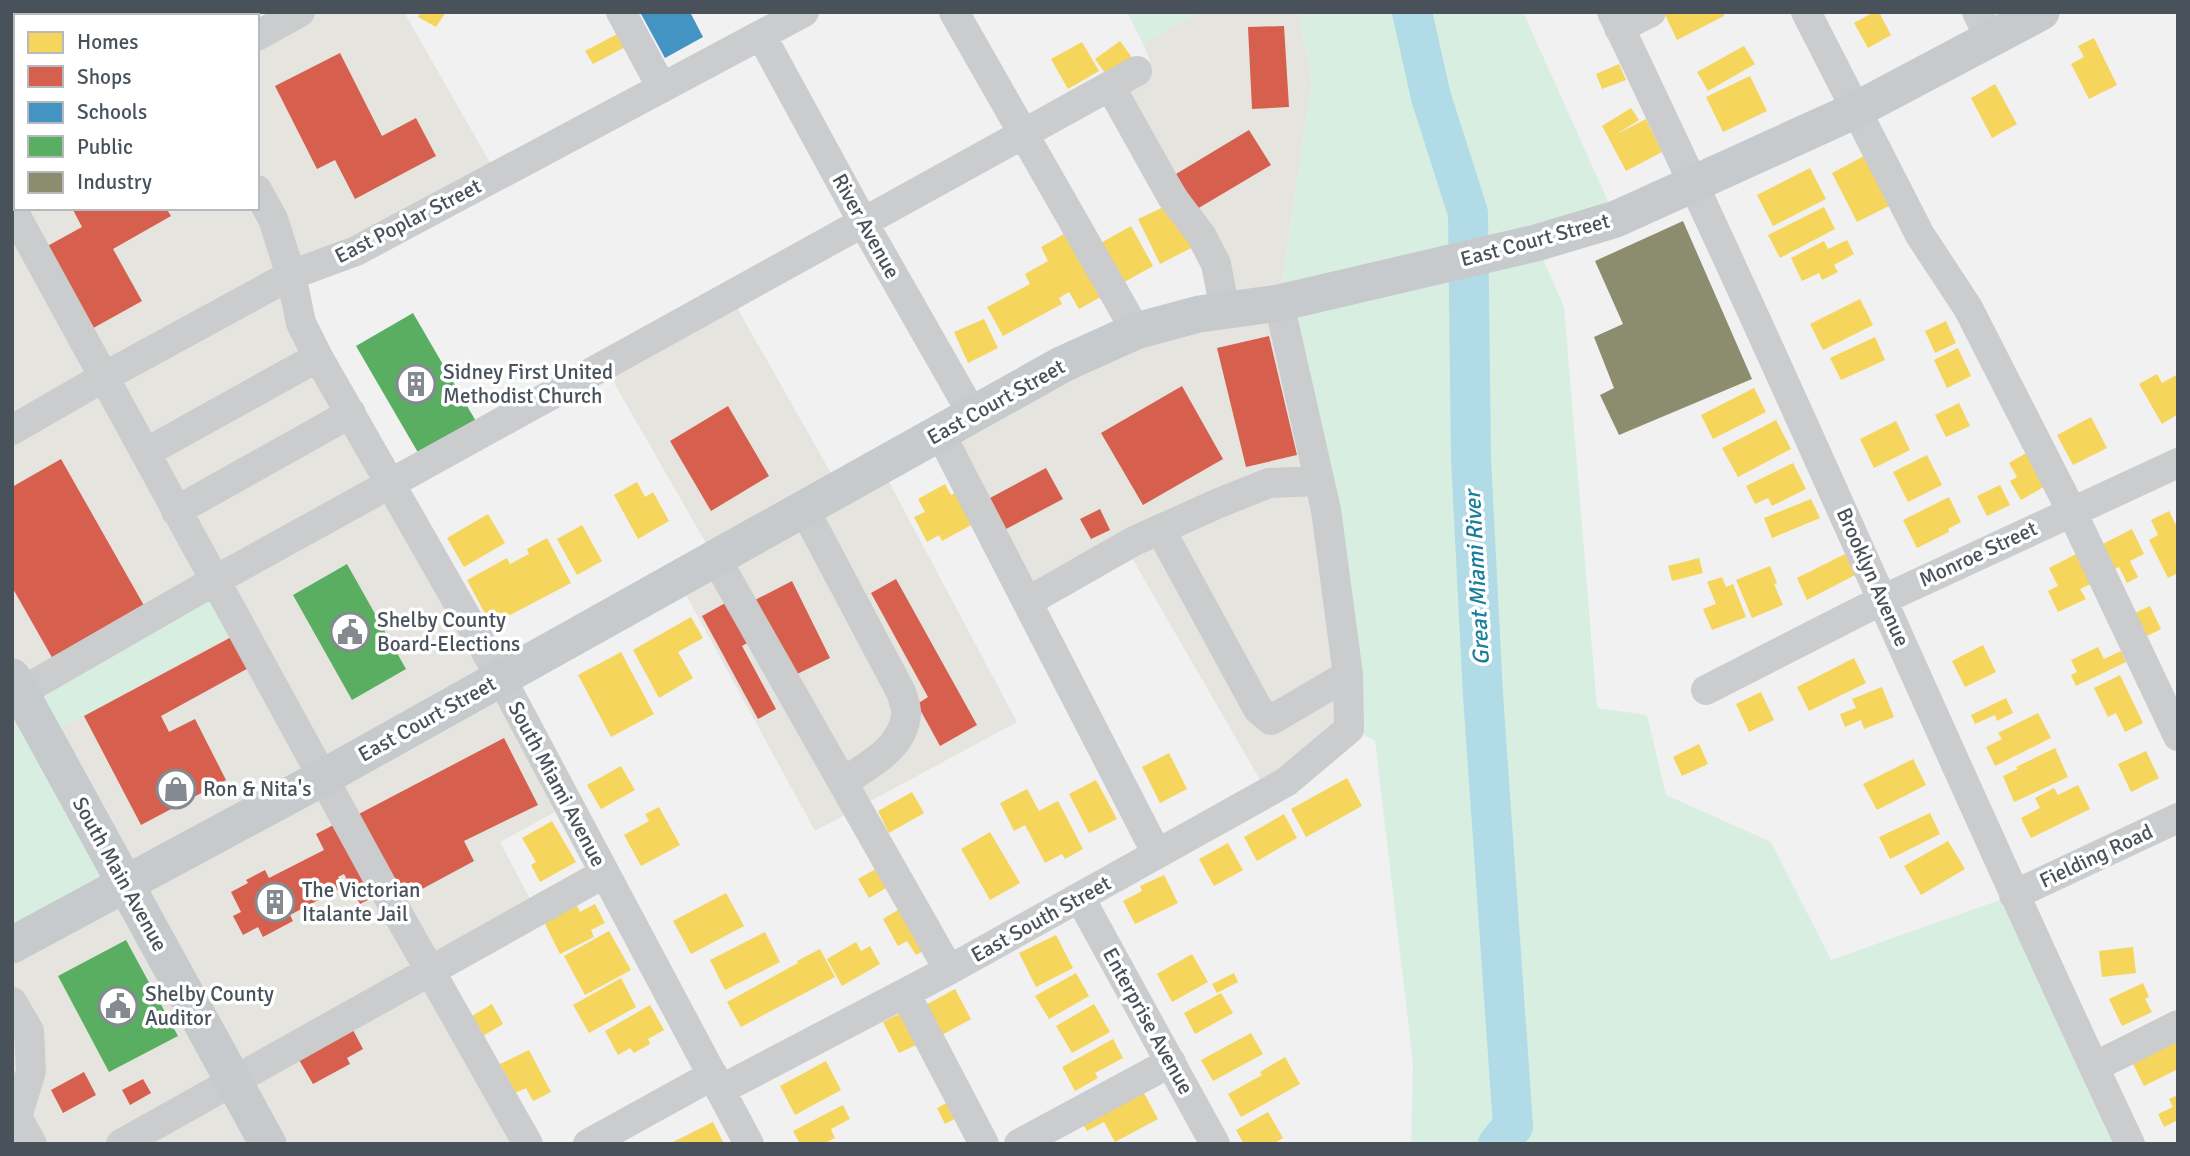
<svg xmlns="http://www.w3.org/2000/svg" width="2190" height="1156" viewBox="0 0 2190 1156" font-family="Signika,sans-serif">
  <rect width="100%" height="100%" fill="#f1f1f1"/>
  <path fill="#e5e4df" d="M12,12h148l2,4h-146v192h241v-172l43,-24h104l93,163 -206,101 277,529 -68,37 37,70 -106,59 97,173h-516v-199l9,-253 -9,-15z
    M1200,12h98l14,68 -33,223 70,426 -82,63 -142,-246 -98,56 -86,-169 284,-122 -115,-225 27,-15 13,-11 -7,-16z
    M731,297l109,192 41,-22 136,255 -202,109 -137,-251 37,-21 -110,-192z"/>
  <path fill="#d8eee0" d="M1127,12h73l-57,32z
    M1298,12h225l93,207 -80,24 28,64 33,401 50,7 19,80 105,47 60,118 183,-65 116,249h-719l2,-81 -38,-323 -26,-11 -70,-426 33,-223z
    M214,581l27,49 -196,107 80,147 -113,61v-268l8,15z"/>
  <path fill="#f6d55c" d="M421,12h25l-10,15 -18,-10z
    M1723,12l1,4 -47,24 -13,-27z
    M1874,12h5l12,23 -23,13 -14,-25z
    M621,32l8,13 -36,19 -8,-13z
    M2094,38l23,47 -28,14 -18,-35 13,-7 -6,-11z
    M1120,41l13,18 -26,17 -12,-17z
    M1082,42l17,29 -31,18 -17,-30z
    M1744,46l11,18 -47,27 -11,-19z
    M1619,64l7,16 -24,9 -6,-15z
    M1750,76l17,35 -44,21 -17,-35z
    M1995,84l22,40 -25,14 -21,-40z
    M1631,108l8,12 -24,15 31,-16 16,33 -36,19 -24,-45z
    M1868,154l25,50 -36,18 -25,-49z
    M1810,168l16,31 -53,27 -16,-31z
    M1172,203l21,44 -33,17 -22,-45z
    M1824,207l11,22 -55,29 -12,-23z
    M1131,226l22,40 -32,18 -22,-40z
    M1073,229l35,64 -29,16 -10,-17 -10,6 3,6 -59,32 -16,-29 43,-23 -5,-10 23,-13 -7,-14z
    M1847,240l7,14 -20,11 4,7 -16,8 -3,-7 -17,8 -11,-23 33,-17 4,8z
    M1860,299l13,26 -50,25 -13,-26z
    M984,319l14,29 -30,15 -14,-31z
    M1946,321l10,22 -21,10 -10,-22z
    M1875,337l10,23 -44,20 -11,-22z
    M1958,348l13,28 -24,12 -13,-28z
    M2157,374l5,9 16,-9v40l-16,10 -23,-40z
    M1754,388l12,24 -53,27 -12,-24z
    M1959,403l11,23 -24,11 -11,-22z
    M2091,417l16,31 -34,17 -16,-30z
    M1776,420l15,29 -53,28 -16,-29z
    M1896,421l14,29 -36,18 -14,-29z
    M2028,452l19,33 -26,15 -11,-19 7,-4 -8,-14z
    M1927,455l15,30 -34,17 -15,-30z
    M1793,463l13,26 -34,17 -4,-8 -13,6 -9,-18z
    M637,482l8,15 8,-5 16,29 -31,18 -24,-44z
    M945,484l6,11 6,-3 18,31 -33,18 -3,-6 -12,7 -13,-25 11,-5 -7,-13z
    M2000,485l10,20 -23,11 -10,-20z
    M1949,497l12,25 -13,7 1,3 -32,16 -14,-28z
    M1811,499l9,19 -48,20 -8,-20z
    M2169,511l9,18v44l-10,5 -19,-38 9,-5 -7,-15z
    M488,514l17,29 -41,24 -17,-29z
    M582,525l20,36 -25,14 -20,-36z
    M2132,529l12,25 -14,7 8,16 -11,6 -8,-16 -16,8 -12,-25z
    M547,538l24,45 -80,42 -24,-45 40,-22 3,6 19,-10 -2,-5z
    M2082,551l15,30 -17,8 6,10 -28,13 -10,-21 10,-5 -9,-18z
    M1845,554l10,21 -48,25 -10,-22z
    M1699,558l4,15 -31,8 -4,-15z
    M1770,566l7,17 -3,1 9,21 -31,13 -16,-38z
    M1722,577l4,10 7,-3 13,33 -34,13 -9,-21 13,-5 -9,-22z
    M2150,606l11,23 -22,11 -11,-24z
    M691,617l12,21 -25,14 15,26 -34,20 -26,-48z
    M1983,645l13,27 -31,15 -13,-26z
    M2098,647l6,12 17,-8 5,11 -50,24 -5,-11 6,-3 -6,-12z
    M621,652l33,62 -43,23 -33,-62z
    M1854,658l12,25 -57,28 -12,-24z
    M2120,675l23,48 -18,9 -9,-19 -8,4 -14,-29z
    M1882,687l12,30 -30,12 -3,-9 -16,7 -5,-13 16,-6 -4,-9z
    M1761,692l13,28 -25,12 -13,-28z
    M2006,698l7,15 -16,8 -2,-6 -20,9 -4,-9z
    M2038,713l13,25 -56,28 -9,-19 16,-8 -4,-6z
    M1699,744l9,20 -26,12 -9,-19z
    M2055,748l13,29 -54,25 -11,-26 15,-7 -2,-2z
    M2146,751l13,27 -28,14 -13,-28z
    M1169,753l18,36 -27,14 -18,-36z
    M1913,759l13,26 -49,25 -14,-26z
    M621,766l14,24 -34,19 -14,-24z
    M1347,778l15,28 -56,31 -15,-28z
    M1096,780l21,39 -28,14 -20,-39z
    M2078,785l12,24 -59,29 -10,-20 19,-10 -5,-10 19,-10 4,7z
    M1027,789l12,22 19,-10 25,48 -18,10 -3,-5 -17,9 -20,-38 -11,6 -14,-28z
    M912,792l12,21 -35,20 -11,-22z
    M659,807l21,38 -39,21 -17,-31 25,-14 -4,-7z
    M1930,813l10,21 -50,25 -11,-22z
    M1284,814l13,24 -40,23 -13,-24z
    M552,821l24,41 -36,20 -9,-17 5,-3 -14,-24z
    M990,832l30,51 -30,17 -29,-51z
    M1948,841l17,28 -44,26 -17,-29z
    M1228,843l15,27 -29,16 -15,-27z
    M881,866l10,19 -22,13 -11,-19z
    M1164,875l14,28 -43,21 -12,-23 19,-10 -2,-5z
    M726,893l18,33 -53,28 -18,-33z
    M595,904l10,19 -14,7 3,7 -34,17 -16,-32 33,-16 3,6z
    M908,904l24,42 -16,9 -9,-14 -9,5 -15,-27z
    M609,931l22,39 -46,25 -21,-39z
    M765,932l15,30 -55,28 -15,-30z
    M1056,935l17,33 -37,19 -17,-34z
    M856,942l5,9 9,-5 10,18 -38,22 -15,-27z
    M2133,947l3,26 -34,4 -3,-26z
    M820,949l15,28 -94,50 -14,-25 71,-39 -1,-2z
    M1192,954l16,28 -36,20 -15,-28z
    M1076,973l13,23 -40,23 -14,-23z
    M1234,973l4,9 -21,11 -5,-9z
    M621,978l15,29 -47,26 -16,-28z
    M2143,983l6,14 -4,2 7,13 -30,14 -13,-27z
    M955,989l16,30 -31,17 -16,-30z
    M1221,993l12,20 -38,21 -11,-21z
    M492,1004l11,20 -20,12 -11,-20z
    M1094,1004l16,28 -38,21 -16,-27z
    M650,1005l14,25 -16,9 2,5 -16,9 -4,-5 -12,7 -13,-24z
    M911,1008l16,32 -28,13 -16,-31z
    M1251,1033l12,21 -50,27 -12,-21z
    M2174,1038l4,7v24l-34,17 -13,-26z
    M1113,1039l10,19 -28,15 3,5 -23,13 -13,-24z
    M529,1050l22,42 -18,9 -7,-13 -11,5 -15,-29z
    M1285,1057l15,27 -59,33 -13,-23 34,-19 -2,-3z
    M826,1061l15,29 -46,25 -15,-29z
    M1139,1084l19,35 -43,23 -11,-20 -17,9 -8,-14z
    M2178,1095v25l-14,7 -6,-13 15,-7 -4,-8z
    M952,1100l8,16 -15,8 -8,-16z
    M843,1105l7,14 -19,10 4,9 -12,6h-23l-7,-13z
    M1268,1112l15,26 -10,6h-29l-8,-14z
    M713,1122l11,22h-55z"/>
  <path fill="#d6604d" d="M1284,26l5,81 -37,2 -4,-82z
    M340,53l42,83 34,-18 20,38 -81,43 -20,-39 -18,9 -42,-83z
    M1249,130l22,35 -74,44 -21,-35z
    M16,145v41l-4,-7v-33z
    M72,208h94l5,8 -58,33 29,52 -54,30 -46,-82 40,-22z
    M1269,336l28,119 -51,12 -29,-119z
    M1182,386l41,73 -80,46 -42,-72z
    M728,406l41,70 -58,35 -41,-70z
    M61,459l85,150 -92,52 -42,-74v-100z
    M1046,468l17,31 -57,30 -16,-31z
    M1100,509l10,21 -19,9 -11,-20z
    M896,579l81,146 -37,21 -23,-42 11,-7 -57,-104z
    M792,581l38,77 -39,19 -38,-76z
    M736,597l22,40 -16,9 34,63 -18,10 -56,-103z
    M237,634l17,31 -93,51 8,16 26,-13 31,61 -85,45 -57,-109z
    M504,738l34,67 -74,36 10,20 -76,41 -45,-85z
    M343,820l38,73 -21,11 -16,-30 -6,3 5,10 -53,28 3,6 -30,16 -5,-10 -15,8 -10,-19 8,-4 -10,-20 17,-9 -2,-3 19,-10 4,8 55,-28 -8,-16z
    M353,1030l10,19 -16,9 3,6 -37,20 -14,-24z
    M84,1072l12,23 -33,18 -12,-23z
    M143,1079l8,14 -21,12 -8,-15z"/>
  <path fill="#4393c3" d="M640,12h50l13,25 -38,21z"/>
  <path fill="#5aae61" d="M413,313l64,110 -57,33 -64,-110z
    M347,564l59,105 -54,31 -59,-105z
    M126,940l52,96 -69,36 -51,-96z"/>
  <path fill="#8c8c6e" d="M1683,221l69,158 -133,56 -19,-40 14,-7 -20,-51 29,-13 -28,-63z"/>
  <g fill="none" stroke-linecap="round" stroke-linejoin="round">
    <path stroke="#b0dbe7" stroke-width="40" d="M1412,12l19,85 37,116 3,246 12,236 30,431 -15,18"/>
    <path stroke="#cbccce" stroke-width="30" d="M160,12l2,4
      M621,12l41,76
      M954,12l182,319
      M1612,12c180,374 341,757 518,1132
      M1806,12l114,223 48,73 103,202 107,226
      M1977,12l13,27
      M1619,28l32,-16
      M761,35l103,189 109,191
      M257,36l43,-24
      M1110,86l62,111 29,38 15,29 9,47
      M257,190l16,29 18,56 10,48 17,34 183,321 248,466
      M12,209l373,682 143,253
      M12,430l92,-53 187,-102 65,-24 448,-239
      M940,433l217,421
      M145,453l173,-96
      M804,509l97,183c2,7 6,16 5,22 -2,34 -39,52 -63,68
      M176,511l175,-98
      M1160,529l98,180 13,11 77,-45
      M716,559l233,411
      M1027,602l107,-61 85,-38 50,-20 50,-2
      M1706,690l178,-91 294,-136
      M21,692l193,-111 923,-510
      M2014,895l164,-77
      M1080,898l135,246
      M905,993l79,151
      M12,1002l17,29 2,40 -14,46 15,27
      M2094,1067l84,-42
      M720,1090l229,-120 337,-188 63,-53 -1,-54 -22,-165 -47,-207
      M121,1144l484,-271
      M588,1144l125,-69
      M1019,1144l152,-82"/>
    <path stroke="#c7cacc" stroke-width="37" d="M12,677l256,467
      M12,945l310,-167 741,-414 73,-33 63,-17 80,-11 257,-60 80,-24 240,-109 185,-98"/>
  </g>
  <defs>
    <symbol id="building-ring" viewBox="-11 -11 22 22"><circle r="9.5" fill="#fff" stroke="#848a90" stroke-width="1.5"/><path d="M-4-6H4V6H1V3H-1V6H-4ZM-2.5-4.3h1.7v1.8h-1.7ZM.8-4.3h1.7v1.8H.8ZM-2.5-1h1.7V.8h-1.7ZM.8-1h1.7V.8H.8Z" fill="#848a90"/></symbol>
    <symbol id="civic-ring" viewBox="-11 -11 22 22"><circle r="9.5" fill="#fff" stroke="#848a90" stroke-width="1.5"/><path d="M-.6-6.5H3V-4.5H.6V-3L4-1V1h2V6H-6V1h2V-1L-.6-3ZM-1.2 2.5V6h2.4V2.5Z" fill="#848a90"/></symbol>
    <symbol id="shop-ring" viewBox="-11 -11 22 22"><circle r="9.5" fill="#fff" stroke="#848a90" stroke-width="1.5"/><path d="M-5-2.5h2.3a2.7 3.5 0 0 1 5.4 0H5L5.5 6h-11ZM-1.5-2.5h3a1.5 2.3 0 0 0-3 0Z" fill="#848a90"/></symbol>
  </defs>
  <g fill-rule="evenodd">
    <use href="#building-ring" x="394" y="362" width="44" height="44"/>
    <use href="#civic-ring" x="328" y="610" width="44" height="44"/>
    <use href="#shop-ring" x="154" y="767" width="44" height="44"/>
    <use href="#building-ring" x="253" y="880" width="44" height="44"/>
    <use href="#civic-ring" x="96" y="984" width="44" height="44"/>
  </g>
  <g text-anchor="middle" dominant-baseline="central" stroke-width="7" stroke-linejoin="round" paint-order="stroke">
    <g font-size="21" fill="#49525b" stroke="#fff">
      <text transform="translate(408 221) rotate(-27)">East Poplar Street</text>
      <text transform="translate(866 226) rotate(61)">River Avenue</text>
      <text transform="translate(1535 240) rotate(-15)">East Court Street</text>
      <text transform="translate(996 402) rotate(-29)">East Court Street</text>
      <text transform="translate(1978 554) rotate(-25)">Monroe Street</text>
      <text transform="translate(1873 577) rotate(66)">Brooklyn Avenue</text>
      <text transform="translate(427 719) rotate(-29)">East Court Street</text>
      <text transform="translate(557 784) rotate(62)">South Miami Avenue</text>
      <text transform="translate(2096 856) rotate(-25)">Fielding Road</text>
      <text transform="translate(120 874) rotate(61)">South Main Avenue</text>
      <text transform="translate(1041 919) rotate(-29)">East South Street</text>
      <text transform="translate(1148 1021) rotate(61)">Enterprise Avenue</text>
    </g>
    <g font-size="21" fill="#49525b" stroke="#fff" text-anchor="start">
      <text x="443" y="372">Sidney First United<tspan x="443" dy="24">Methodist Church</tspan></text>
      <text x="377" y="620">Shelby County<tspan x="377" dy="24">Board-Elections</tspan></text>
      <text x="203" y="789">Ron &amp; Nita's</text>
      <text x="302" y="890">The Victorian<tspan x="302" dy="24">Italante Jail</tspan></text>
      <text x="145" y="994">Shelby County<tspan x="145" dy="24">Auditor</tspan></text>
    </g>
    <g font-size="23" font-style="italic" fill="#1b7e9c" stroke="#fff">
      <text transform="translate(1477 578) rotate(-93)">Great Miami River</text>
    </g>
  </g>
  <rect width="2190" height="1156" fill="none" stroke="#49525b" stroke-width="28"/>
  <rect x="14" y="14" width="245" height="196" fill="#ffffff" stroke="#b6babd" stroke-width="2"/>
  <rect x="28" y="32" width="35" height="21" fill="#f6d55c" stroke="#b6babd" stroke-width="2"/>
  <text x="77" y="49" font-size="21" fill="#49525b">Homes</text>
  <rect x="28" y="66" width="35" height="21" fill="#d6604d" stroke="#b6babd" stroke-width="2"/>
  <text x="77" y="84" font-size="21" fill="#49525b">Shops</text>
  <rect x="28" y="102" width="35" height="21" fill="#4393c3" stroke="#b6babd" stroke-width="2"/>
  <text x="77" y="119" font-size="21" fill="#49525b">Schools</text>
  <rect x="28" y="136" width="35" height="21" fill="#5aae61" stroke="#b6babd" stroke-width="2"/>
  <text x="77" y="154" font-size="21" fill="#49525b">Public</text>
  <rect x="28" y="172" width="35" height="21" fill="#8c8c6e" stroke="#b6babd" stroke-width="2"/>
  <text x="77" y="189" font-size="21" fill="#49525b">Industry</text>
</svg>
